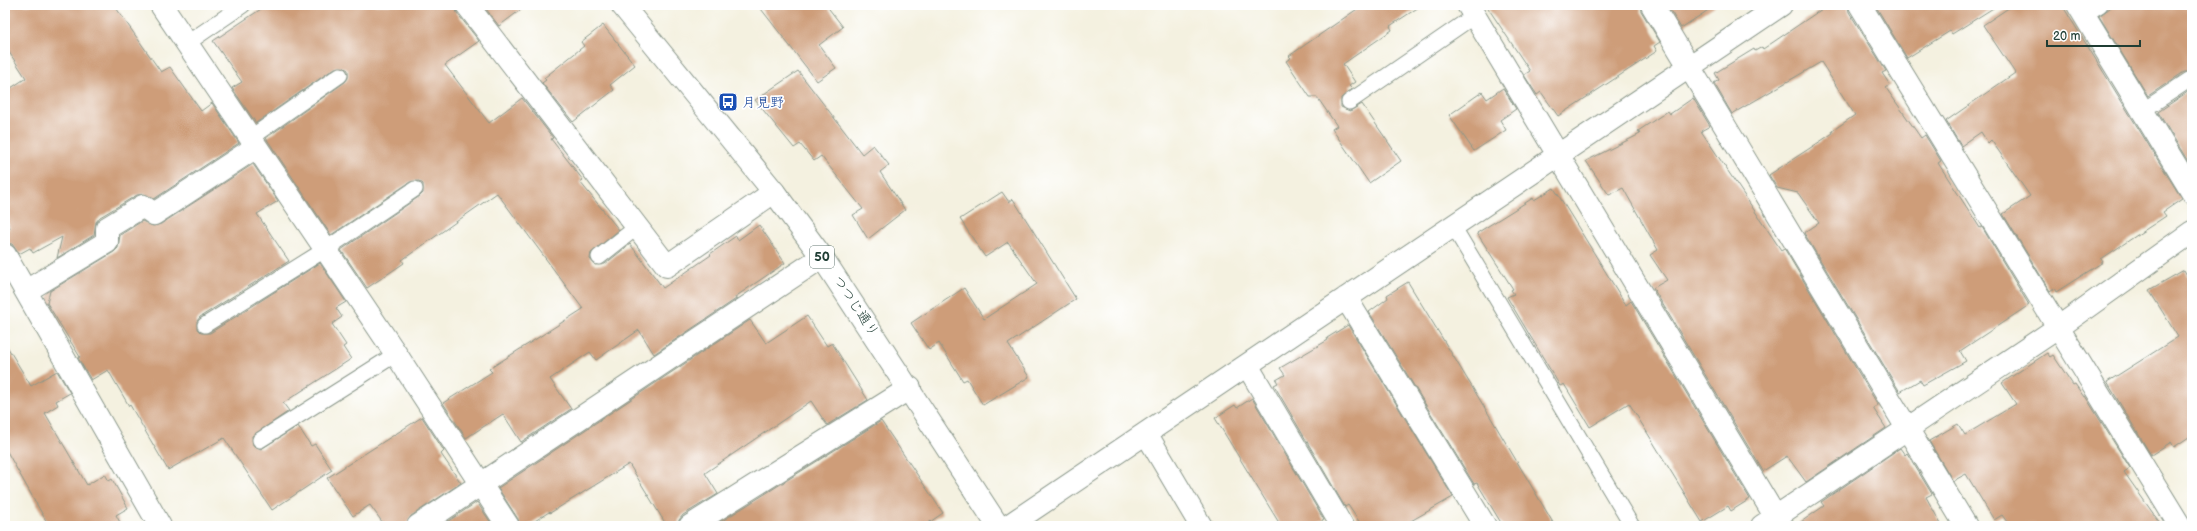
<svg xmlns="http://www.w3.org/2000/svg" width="2197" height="531" viewBox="0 0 2197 531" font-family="'Balsamiq Sans','Klee One',sans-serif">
  <rect width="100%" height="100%" fill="#fff"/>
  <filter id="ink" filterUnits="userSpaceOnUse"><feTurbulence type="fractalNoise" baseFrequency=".025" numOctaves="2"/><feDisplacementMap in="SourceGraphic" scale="8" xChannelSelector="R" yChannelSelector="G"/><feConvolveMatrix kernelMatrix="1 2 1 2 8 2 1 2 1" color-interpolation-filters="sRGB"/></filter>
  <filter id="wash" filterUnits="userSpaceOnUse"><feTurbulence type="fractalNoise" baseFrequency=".012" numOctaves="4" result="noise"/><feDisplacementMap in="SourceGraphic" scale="16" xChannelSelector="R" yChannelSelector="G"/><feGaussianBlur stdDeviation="0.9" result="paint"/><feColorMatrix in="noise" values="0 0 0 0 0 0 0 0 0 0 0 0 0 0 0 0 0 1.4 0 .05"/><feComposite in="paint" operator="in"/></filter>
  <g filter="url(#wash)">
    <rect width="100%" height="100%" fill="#f4f1e0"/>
    <g id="blocks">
      <path fill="#ce9d79" d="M5,5h109l47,67 9,-5 31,44 11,-8 27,40 -85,56 -10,-5 -7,1 -37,22 -4,5 -2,13 -37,23 5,-21 -29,16 -3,-5 -11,6 -7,-10 -7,-1v-13l5,-2 -5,-9v-127l21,-14 -21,-32z
        M267,5h188l2,8 22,28 -34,24 44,58 33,-25 31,40 -2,1 32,41 -3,2 39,48 -28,23 -1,6 5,6 10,-1 25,-20 33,44 48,-33 -1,-1 26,-18 2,4 21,-15 26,38 -50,34 1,2 -82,55 -15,-24 -43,30 -6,-8 -40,27 21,30 -50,33 -18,-28 -37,24 -23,-35 49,-31 -3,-3 94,-60 -86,-116 -95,67 2,3 -37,25 -26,-38 79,-54 3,-3v-9l-4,-3 -9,1 -79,53 -65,-97 79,-56 3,-4v-8l-5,-3 -8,1 -79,55 -24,-35 10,-6 -29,-41z
        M483,5h44l-28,21z
        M758,5h68l17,22 -24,18 17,23 -19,13z
        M1363,5h59l-32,21 2,4 -49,34 12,18 -6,4 3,3 -11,9v9l9,4 12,-7 39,57 -32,22 -37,-54 5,-3 -20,-29h-7l-24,-36 5,-3 -2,-2z
        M1486,5h154l1,6 19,31 -6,4 3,5 -99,65 -17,-24 -4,3 -13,-20 6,-4z
        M1667,5h49l-35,23z
        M1828,5h20l1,7 37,59 -4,2 8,12 -4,3 35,50 4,-3 16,26 -3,2 42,65 2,-1 47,78 -69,46 6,10 -43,24 -3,-5 -20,12 -96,-159 15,-10 -21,-30 -21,-5 -8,-13 64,-42 -1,-2 23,-16 -34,-53 -89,52 -18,-31 5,-3 -4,-7 39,-24 1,2 7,-4 1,2z
        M1875,5h123l-46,29 -2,-3 -43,27z
        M2013,5h49l120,194 -19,13 3,4 -65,43 2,3 -47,30 -2,-4 -4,3 -47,-77 27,-18 -39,-56 -3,3 -7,-11 -20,14 -15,-25 69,-48 -32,-48z
        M2114,5h78v67h-8l-36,24 -49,-80z
        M603,25l32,40 -25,20 4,5 -41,32 -31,-39 4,-3 -2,-2 40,-32 -3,-4z
        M798,71l64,83 11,-9 16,20 -9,7 25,38 -37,29 -15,-24 10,-6 -42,-53 -7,5 -14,-17 -6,4 -39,-48z
        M1503,88l13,21 -16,11 6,10 -32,21 -25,-36 33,-23 5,7z
        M2192,89v79l-34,-56z
        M1693,98l17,28 -9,5 80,119 3,-2 94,157 -5,3 13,20 -80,54 -19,-26 -24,15 -110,-183 14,-8 -17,-25 8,-5 -35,-62 -14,7 -23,-34 54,-27 -2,-3 30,-20 2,3z
        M253,164l25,37 -21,13 32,47 -89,56 -3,4v8l4,4h9l110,-70 26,39 -10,6 6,9 -10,7 14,21 -3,2 8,12 -68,44 6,8 -37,25 1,9 8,4 37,-23 13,20 4,-2 17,26 -60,40 -48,-72 -56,32 -38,-65 -1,1 -21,-36 -17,10 -13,-22 2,-1 -33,-54 3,-12 64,-39 4,-4 2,-13 22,-14 11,5 8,-2z
        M1554,188l72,117 5,-4 119,198 -19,12 -3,-5 -26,16 -73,-119 -39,24 -26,-43 -4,2 -53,-89 7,-3 -3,-4 2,-1 -36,-56 56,-35 1,2z
        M1002,192l7,10 4,-3 63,100 -68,45 21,33 -46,28 -16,-26 -4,2 -24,-38 -10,7 -18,-27 53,-35 20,31 53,-35 -29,-42 -23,15 -25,-38z
        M2184,270l8,14v151l-18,12 -3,-5 -20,13 -44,-73 71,-45 -29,-47z
        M1408,282l86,141 61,103h-52l-26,-43 -3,1 -105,-172 19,-14 -1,-3z
        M807,316l20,30 5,-3 36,57 -41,25 -16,-24 -106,72 13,21 -35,21 -4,5 -1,6h-11l-38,-62 -79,49 -1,-1 -22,14h-7l-2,-7 -20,-31 252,-168 16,23z
        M1348,325l105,172 -51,29h-40l-14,-21 -3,2 -71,-122 4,-2 -2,-3 9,-5 -5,-7 48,-28 -1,-2z
        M5,343l26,43 26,-15 13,22 -14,8 2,4 -13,8 42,72 18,-11 4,7 3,-2 16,29 -12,7 6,11h-73l-44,-78z
        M2047,353l3,4 3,-2 20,30 2,-1 9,13 1,-1 45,72 -6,4 38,54h-152l-8,-11 -8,5 -28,-46 -13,7 -24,-40 29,-17 7,11 51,-31 -14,-21z
        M1252,398l72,122 -11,6h-32l-66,-108 20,-13 2,3z
        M422,417l22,34 -3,3 20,29 -50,33 -5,10h-21l-15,-21 -17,11 -26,-38z
        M881,421l62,92 -19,13h-210z
        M1900,448l5,7 2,-2 25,41 -6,3 16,29h-147l29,-20 -3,-4z
        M477,502l16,24h-52z"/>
    </g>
  </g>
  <g filter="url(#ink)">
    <use href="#blocks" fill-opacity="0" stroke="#8a978a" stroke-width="1"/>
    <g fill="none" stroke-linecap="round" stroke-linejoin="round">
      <defs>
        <path id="service" d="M2084,15l16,-10
          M186,44l57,-39
          M1349,102l125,-86
          M2142,111l47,-31
          M250,138l90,-63
          M1453,226l179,300
          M599,257l38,-30
          M205,325l121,-76 89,-60
          M260,440l136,-86"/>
        <path id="minor" d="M161,5l235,349 112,172
          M467,5l200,261 107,-74
          M1468,5l313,521
          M1652,5l314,521
          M1860,5l320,521
          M2078,5l114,187
          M5,255l155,271
          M26,291l81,-49v-14l36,-22 11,8 102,-67
          M1346,298l139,228
          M1247,365l95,161
          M1146,433l55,93
          M418,526l404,-269
          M690,526l220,-138
          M1008,526l773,-521
          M1762,526l297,-199 133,-95"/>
        <path id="primary" d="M622,5l152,187 48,65 176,269"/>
      </defs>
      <use href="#service" stroke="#8a978a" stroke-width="17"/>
      <use href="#minor" stroke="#8a978a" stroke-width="24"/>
      <use href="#primary" stroke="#8a978a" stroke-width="24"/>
      <use href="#service" stroke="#fff" stroke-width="15"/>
      <use href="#minor" stroke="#fff" stroke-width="22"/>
      <use href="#primary" stroke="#fff" stroke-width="22"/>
    </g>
  </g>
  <defs>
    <symbol id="bus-square" viewBox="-11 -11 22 22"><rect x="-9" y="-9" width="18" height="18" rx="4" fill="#1a4fb4" stroke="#fff"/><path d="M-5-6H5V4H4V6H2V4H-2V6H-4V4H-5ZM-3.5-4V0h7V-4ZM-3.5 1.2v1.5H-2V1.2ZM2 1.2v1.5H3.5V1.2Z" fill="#fff"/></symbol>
  </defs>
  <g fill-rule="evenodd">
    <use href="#bus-square" x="717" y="91" width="22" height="22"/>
  </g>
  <g text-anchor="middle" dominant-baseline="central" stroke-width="3.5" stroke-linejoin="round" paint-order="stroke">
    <rect fill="#fff" stroke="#627771" stroke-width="1" x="810" y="246" width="24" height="22" rx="3"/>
    <g font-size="13" font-weight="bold" fill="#1f3d34">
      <text x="822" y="257">50</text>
    </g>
    <g font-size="14" fill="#164399" stroke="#fff" text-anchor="start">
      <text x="742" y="102">月見野</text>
    </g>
    <g font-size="14" fill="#1f3d34" stroke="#fff">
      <text transform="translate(856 306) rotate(56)">つつじ通り</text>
    </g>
  </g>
  <rect width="2197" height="531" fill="none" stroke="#fff" stroke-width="20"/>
  <path d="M2047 40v6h93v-6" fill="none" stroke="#1f3d34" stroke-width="2"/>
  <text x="2053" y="40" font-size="12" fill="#1f3d34" stroke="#ffffff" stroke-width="3" paint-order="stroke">20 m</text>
</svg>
